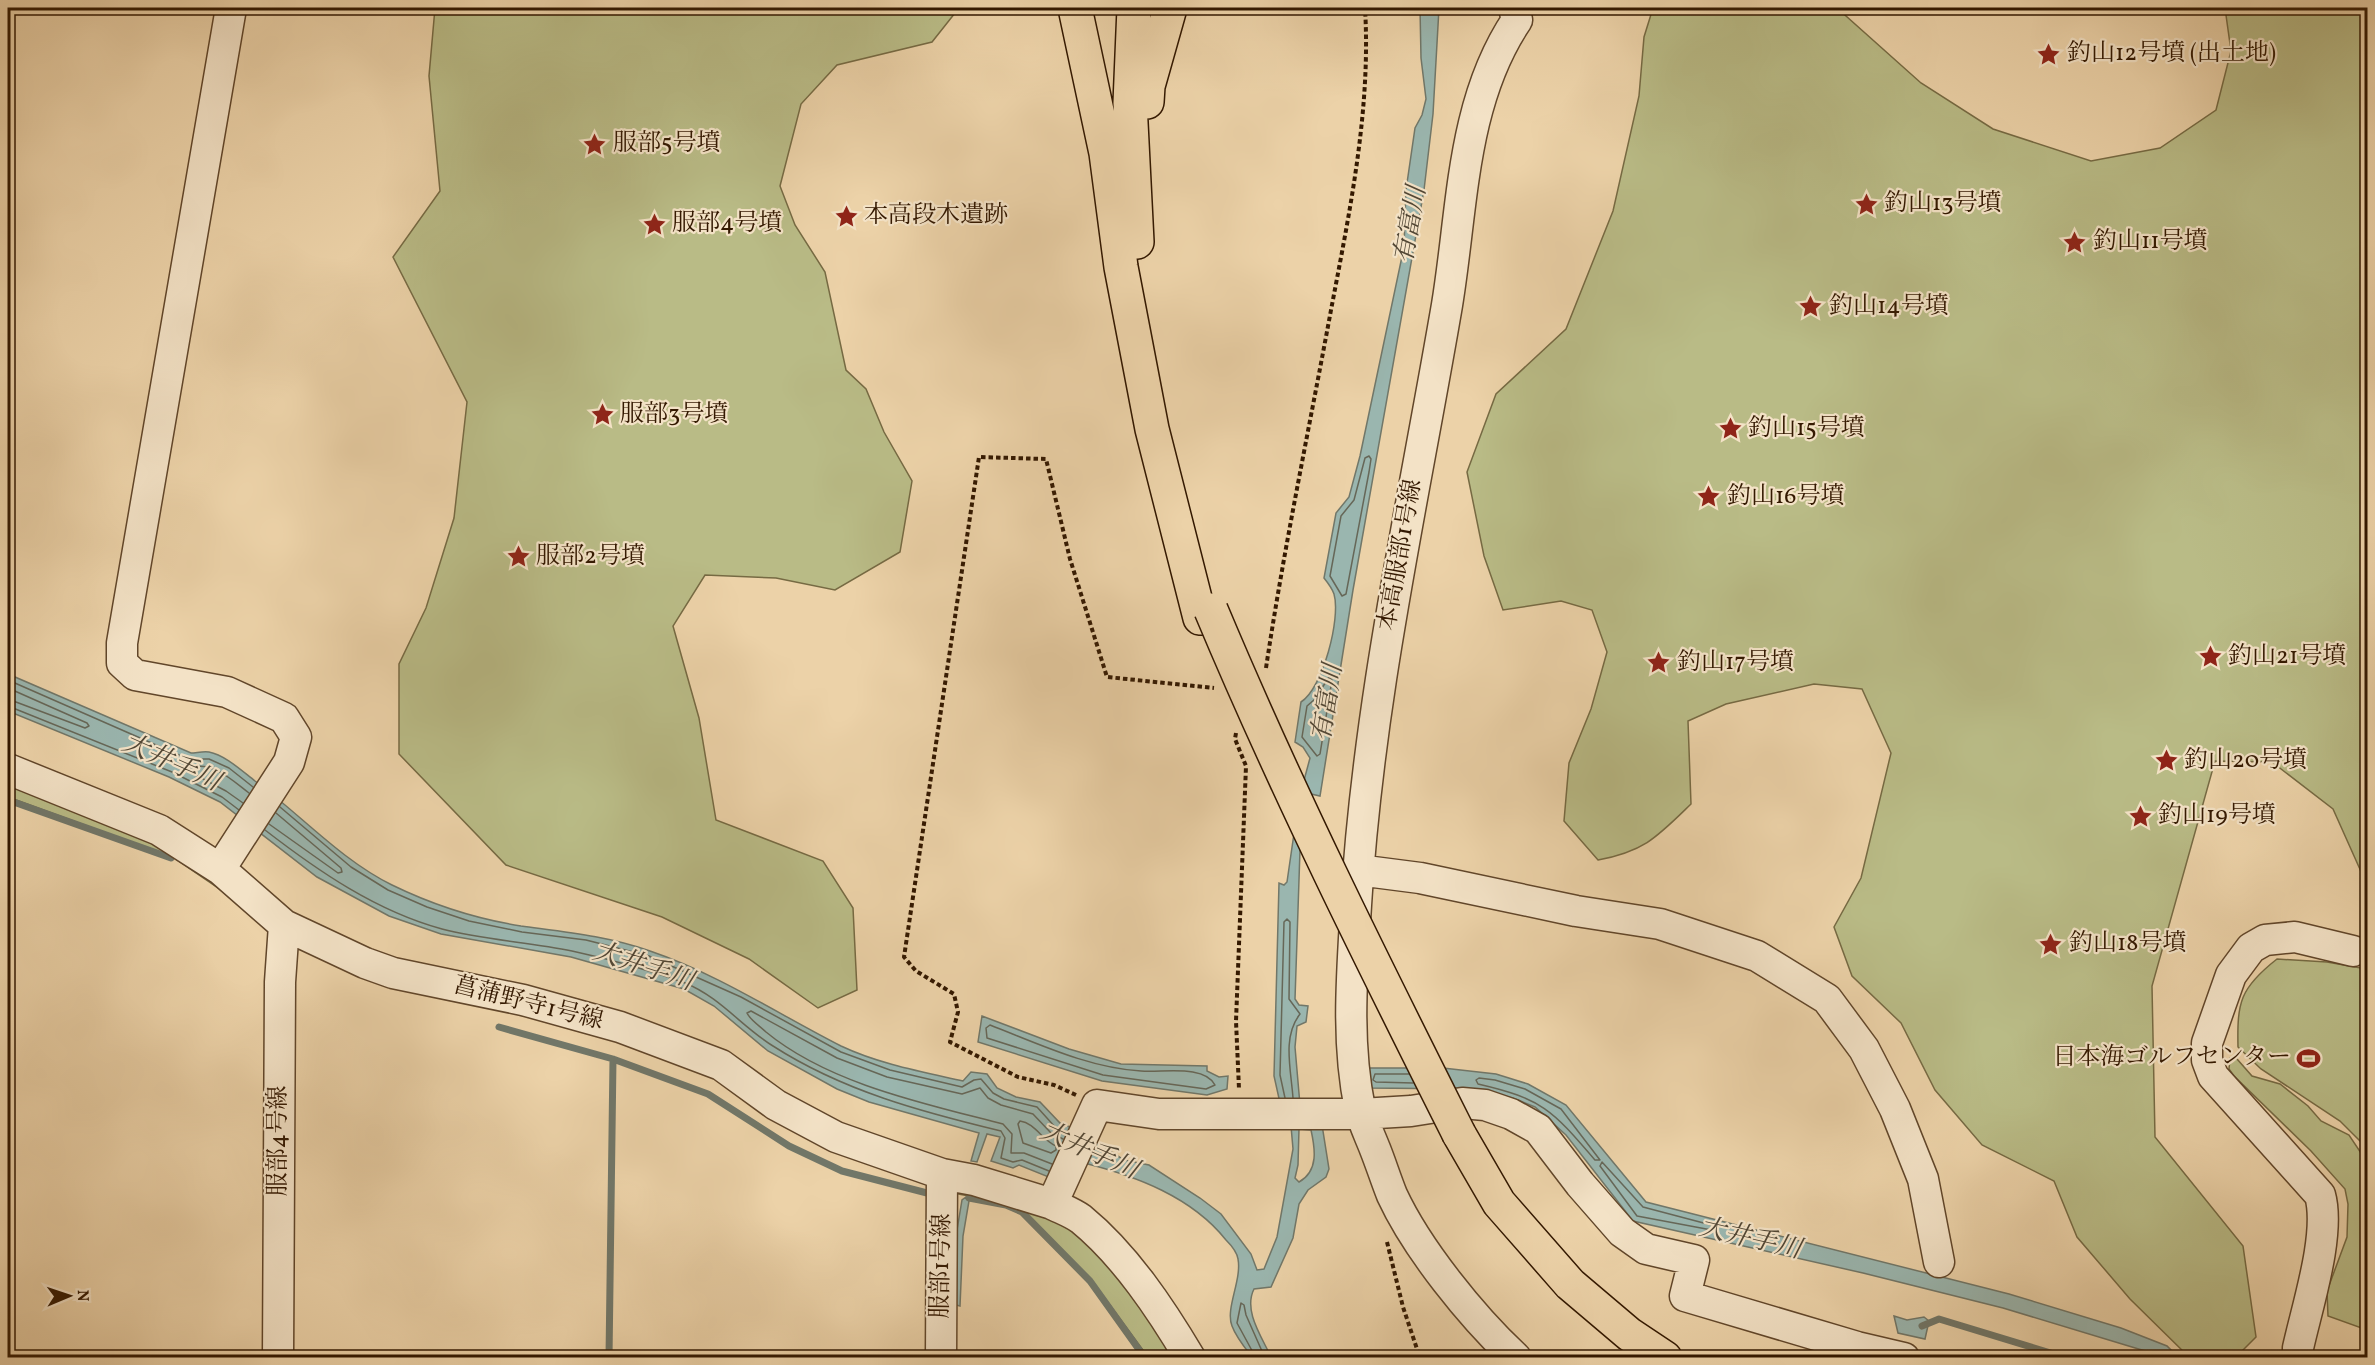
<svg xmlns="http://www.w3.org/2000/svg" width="2375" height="1365" viewBox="0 0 2375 1365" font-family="Vollkorn,'Noto Serif JP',serif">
  <rect width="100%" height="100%" fill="#ecd2a8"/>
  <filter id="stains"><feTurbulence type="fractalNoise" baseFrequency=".00333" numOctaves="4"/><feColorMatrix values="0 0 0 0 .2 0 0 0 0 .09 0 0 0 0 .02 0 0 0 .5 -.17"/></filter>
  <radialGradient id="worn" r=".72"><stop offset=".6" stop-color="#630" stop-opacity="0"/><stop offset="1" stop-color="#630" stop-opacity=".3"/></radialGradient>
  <path fill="#b9bb86" stroke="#766a43" stroke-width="1.5" d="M435,8h524l-27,34 -95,23 -36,39 -21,82 15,39 30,47 21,98 20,19 18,43 28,49 -12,71 -65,38 -59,-12 -71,-3 -32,51 26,92 17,102 107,41 30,47 4,82 -39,18 -69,-49 -87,-42 -156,-52 -107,-111v-90l27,-56 28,-90 13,-116 -74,-145 47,-66 -11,-115z
    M1653,8h184l84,75 72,46 98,32 69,-13 56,-38 15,-59 -6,-43h142v877l-34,-76 -61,-47 -57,-1 -63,225 3,151 88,109 13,91 -20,20h-47l-59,-58 -53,-62 -23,-56 -72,-36 -47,-55 -34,-67 -49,-47 -18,-49 27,-49 30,-125 -29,-64 -48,-5 -88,20 -38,17 3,83c-34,33 -46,47 -93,56l-34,-39 5,-58 22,-54 16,-57 -15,-42 -31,-9 -58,9 -19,-54 -17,-84 29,-78 70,-65 47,-118 26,-115 5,-59z
    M8,775l149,61 120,92 -103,-70 -166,-61z
    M2277,959l50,3 39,7 1,-5v184l-27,-27 -79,-52 -23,-22c-1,-45 2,-59 39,-88z
    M2230,1058l7,1 15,17 28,8 28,22 13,15 28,14 18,27v168l-39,-14 -1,-25 20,-54 1,-33 -3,-15 -34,-38 -77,-75 -5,-7z
    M958,1187l117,36 107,134h-34l-58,-79 -66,-67 -18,-8 -53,-10z"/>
  <path fill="#9ab6af" stroke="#717769" stroke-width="1.5" fill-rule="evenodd" d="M1420,8h19l-6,106 -9,76 -71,400 -33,206 -9,-2 -11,56 -5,149 4,6 9,1 -2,16 -9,4 -2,21 5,58 22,20 7,44 -3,8 -18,13 -9,14 -6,34 -22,49 -17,2c-11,22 8,48 17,68h-19c-7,-9 -16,-20 -20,-31 -7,-17 10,-46 6,-67 -1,-7 -7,-14 -12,-19 -34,-43 -90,-64 -142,-77l-28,17 -37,-15 -6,3 -22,-7 9,-24 -13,-3 -10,28 -6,-1 8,-28 -110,-31 -32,-13 -69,-38 -54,-45 -30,-17 -113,-32 -130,-23 -52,-18 -72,-39 -97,-75 -51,-25 -161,-66v-37l183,79c5,0 12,-2 18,-1 16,3 33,19 46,29 45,33 86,79 137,104 41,20 85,34 129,41 44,6 87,10 129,25 68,23 128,63 191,95 38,18 82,26 122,35l8,-9 16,2 10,14 19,9 24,5 20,21 17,7 47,30 25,5 51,33 21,16 30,40 6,16 7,-1 13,-32 16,-88 -2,-23 -11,-23 -6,-27 5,-193 5,2 3,-3 12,-83 11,-41 -7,-11 -8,-5 6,-40c22,-14 40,-84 33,-108 -2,-6 -6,-11 -10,-16l12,-65 13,-16 11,-41 44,-209 2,-57 9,-62 7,-13 4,-16 -5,-41zM1299,1129l12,1c4,18 8,41 -12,52l-4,-4 3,-13z
    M982,1016l87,33 52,15 86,2v5l12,6 9,-1 -1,13 -20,6 -105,-14 -124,-39z
    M1366,1068h77l53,6 32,10 38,21 80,97 363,92 112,34 46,18 11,11h-19l-4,-3 -152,-46 -140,-35 -230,-52 -67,-86 -31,-28 -22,-9 -40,-9 -106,-1z
    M966,1197l3,4 -6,35 -3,70 -4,-1 1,-75 5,-30z
    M1894,1316l13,4 17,-3 5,4 -4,18 -27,-6z"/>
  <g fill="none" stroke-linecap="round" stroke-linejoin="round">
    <path stroke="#666758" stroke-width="1.5" d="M1369,456l2,3 -2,13 -23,122 -4,2 -12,-20 11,-60 13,-16 11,-42z
      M1329,677l3,3 -12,74 -3,2 -15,-19 5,-31 8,-7z
      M8,680l180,79h21l20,9 24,19
      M8,688l79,35 2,3 -4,2 -77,-29
      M8,706l164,66 50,25 17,13
      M243,803l-17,-12 -36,-19 -1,-4c23,-8 43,12 60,25
      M280,807l71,60 37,23 39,17 42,14 53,11 64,8 63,16 92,41 100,55 49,18 72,17 12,-7 7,-1 12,14 11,6 33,8 19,21 10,4
      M269,824l69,49 4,-1 -1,-4 -65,-55
      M265,830c53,41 111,81 177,99 42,11 87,13 130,22 37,8 77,19 113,32 35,14 57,44 88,63 70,45 149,66 228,85l4,7 -4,20 12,4 9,-2 27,11
      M990,1025c49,19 99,43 151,46 21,2 63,-7 74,14l-9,4 -103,-14 -116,-37 -1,-10z
      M1409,1074h-34l-2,6 3,2 37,1
      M1479,1078l16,2 30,9 36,20 39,51h-5c-43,-50 -52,-61 -117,-76l-2,-4z
      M1285,1098l-5,-23 4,-153 3,-3 3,3 -1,77 11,15c-18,23 -9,55 -7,84
      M1020,1121c15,2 22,19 36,25v4l-5,3 -28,-10 -5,-19z
      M1602,1162l41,45 72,19 2,5 -80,-15 -37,-50z
      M1052,1164l-28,-11h-13l1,-19 -9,-10c-77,-20 -174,-40 -237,-92 -6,-6 -16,-12 -19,-19l4,-2 86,47 50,19 75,17 18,-6 8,10 13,7 32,9 18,19 12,6
      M1256,1358l-19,-35 4,-20 3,2 2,10 19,43"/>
    <path stroke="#717769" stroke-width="7" d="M8,800l163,58
      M499,1027l114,32 95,35 81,52 53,25 85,22
      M969,1198l37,7 16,7 68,69 55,77
      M1922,1326l17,-7 128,39
      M609,1358l4,-299"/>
    <defs>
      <path id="minor" d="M1514,8l3,12c-56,83 -54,188 -70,285 -34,199 -79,397 -91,600 -4,69 -10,136 4,204 3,13 10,27 15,40 6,15 11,31 17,46 25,54 80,122 124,163
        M8,769l151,61 61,39 64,56 81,38 28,10 130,27 97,27 101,38 55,40 60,32 106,37 32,6 78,24 45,-99 62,9h202l50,-3 51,-8 23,2 26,9 27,15 42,55 42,48 24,17 48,11 -9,36 172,51 47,11
        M220,869l69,-107 7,-25 -12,-19 -57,-26 -92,-17 -13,-12v-20l109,-635
        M1358,870l62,8 156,33 84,13 97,32 70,43 37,50 31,60 28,70 16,83
        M1052,1204c10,5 21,9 29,15 44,36 80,90 109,139
        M278,1358l2,-376 4,-57
        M941,1358l1,-184
        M2298,1358v-10c9,-41 33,-114 22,-153l-107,-119 -6,-16v-17l24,-68 20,-27 14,-8 30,-3 58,14"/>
      <path id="highway" d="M1075,8l31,145 15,114 31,162 48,189
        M1134,8l-4,95 7,139
        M1147,102l1,-16 22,-78
        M1459,1134l40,69 71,81 59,50 36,24"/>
    </defs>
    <use href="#minor" stroke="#61462a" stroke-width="33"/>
    <use href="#highway" stroke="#331800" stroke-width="36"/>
    <path stroke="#331800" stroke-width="4" stroke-dasharray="4.5 3" stroke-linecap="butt" d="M1266,668c18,-120 43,-239 65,-358 19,-100 40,-201 34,-302
      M1236,733l-1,6 11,27 -10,255 3,68
      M1076,1095l-22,-10 -36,-8 -68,-35 8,-30 -4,-18 -38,-23 -12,-14 75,-500 67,2 24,100 37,118 107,11
      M1387,1242l16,65 17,51"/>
    <use href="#minor" stroke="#f3e2c6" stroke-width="30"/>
    <use href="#highway" stroke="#ecd2a8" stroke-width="33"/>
    <defs>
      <path id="highway-bridge" d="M1211,610c75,179 161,351 248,524"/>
    </defs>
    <use href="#highway-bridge" stroke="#331800" stroke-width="36" stroke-linecap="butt"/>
    <use href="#highway-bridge" stroke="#ecd2a8" stroke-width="33"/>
  </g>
  <defs>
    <symbol id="sight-bare" viewBox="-9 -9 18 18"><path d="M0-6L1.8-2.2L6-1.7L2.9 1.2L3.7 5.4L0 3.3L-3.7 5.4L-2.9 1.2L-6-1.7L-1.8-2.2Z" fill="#8f2418" stroke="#f3e2c6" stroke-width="2.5" paint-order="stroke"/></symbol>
    <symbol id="stadium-bare" viewBox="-9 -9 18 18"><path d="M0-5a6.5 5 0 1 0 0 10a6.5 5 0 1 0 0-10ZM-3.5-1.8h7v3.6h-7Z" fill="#8f2418" stroke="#f3e2c6" stroke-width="2.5" paint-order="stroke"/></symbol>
  </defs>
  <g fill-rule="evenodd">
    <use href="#sight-bare" x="2032" y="38" width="33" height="33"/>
    <use href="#sight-bare" x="578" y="128" width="33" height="33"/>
    <use href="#sight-bare" x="1850" y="188" width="33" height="33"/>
    <use href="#sight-bare" x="830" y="200" width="33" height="33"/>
    <use href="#sight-bare" x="638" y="208" width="33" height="33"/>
    <use href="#sight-bare" x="2058" y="226" width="33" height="33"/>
    <use href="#sight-bare" x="1794" y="290" width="33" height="33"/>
    <use href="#sight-bare" x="586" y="398" width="33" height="33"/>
    <use href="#sight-bare" x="1714" y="412" width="33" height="33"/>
    <use href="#sight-bare" x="1692" y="480" width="33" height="33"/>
    <use href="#sight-bare" x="502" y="540" width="33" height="33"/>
    <use href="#sight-bare" x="2194" y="640" width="33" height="33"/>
    <use href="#sight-bare" x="1642" y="646" width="33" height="33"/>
    <use href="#sight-bare" x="2150" y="744" width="33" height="33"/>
    <use href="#sight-bare" x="2124" y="800" width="33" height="33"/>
    <use href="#sight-bare" x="2034" y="928" width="33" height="33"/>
    <use href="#stadium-bare" x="2292" y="1042" width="33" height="33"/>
  </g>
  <g text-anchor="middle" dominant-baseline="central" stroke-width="4.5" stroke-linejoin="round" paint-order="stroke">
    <g font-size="24" fill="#331800" stroke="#f3e2c6" text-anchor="start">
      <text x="2067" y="54">釣山12号墳 (出土地)</text>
      <text x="613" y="144">服部5号墳</text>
      <text x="1884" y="204">釣山13号墳</text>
      <text x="864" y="216">本高段木遺跡</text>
      <text x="672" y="224">服部4号墳</text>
      <text x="2093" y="242">釣山11号墳</text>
      <text x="1829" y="307">釣山14号墳</text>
      <text x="620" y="415">服部3号墳</text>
      <text x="1748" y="429">釣山15号墳</text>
      <text x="1727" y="497">釣山16号墳</text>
      <text x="536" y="557">服部2号墳</text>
      <text x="2228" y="657">釣山21号墳</text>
      <text x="1677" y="663">釣山17号墳</text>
      <text x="2184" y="761">釣山20号墳</text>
      <text x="2158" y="816">釣山19号墳</text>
      <text x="2069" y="944">釣山18号墳</text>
      <text x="2291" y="1058" text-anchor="end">日本海ゴルフセンター</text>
    </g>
    <g font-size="24" fill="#331800" stroke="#f3e2c6">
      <text transform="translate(1401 555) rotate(-80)">本高服部1号線</text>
      <text transform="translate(528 1004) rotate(14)">菖蒲野寺1号線</text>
      <text transform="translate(279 1141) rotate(-90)">服部4号線</text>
      <text transform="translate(942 1266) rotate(-89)">服部1号線</text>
    </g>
    <g font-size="26" font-style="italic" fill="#524735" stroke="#f3e2c6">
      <text transform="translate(1411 225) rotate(-80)">有富川</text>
      <text transform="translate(1328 703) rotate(-81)">有富川</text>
      <text transform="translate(171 763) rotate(24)">大井手川</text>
      <text transform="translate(643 967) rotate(18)">大井手川</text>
      <text transform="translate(1089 1151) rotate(24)">大井手川</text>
      <text transform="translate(1750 1239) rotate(13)">大井手川</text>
    </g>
  </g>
  <rect width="2375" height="1365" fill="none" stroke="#ecd2a8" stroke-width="30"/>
  <rect x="9" y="9" width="2357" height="1347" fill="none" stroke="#331800" stroke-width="3"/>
  <rect x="15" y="15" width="2345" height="1335" fill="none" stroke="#331800" stroke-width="1.5"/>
  <g transform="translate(69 1296) rotate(88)" stroke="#f3e2c6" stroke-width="4.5" paint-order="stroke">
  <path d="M0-4.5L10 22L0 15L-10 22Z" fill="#331800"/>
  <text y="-9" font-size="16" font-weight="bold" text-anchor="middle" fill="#331800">N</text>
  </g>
  <rect width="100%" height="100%" filter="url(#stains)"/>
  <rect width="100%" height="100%" fill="url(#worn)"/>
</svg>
